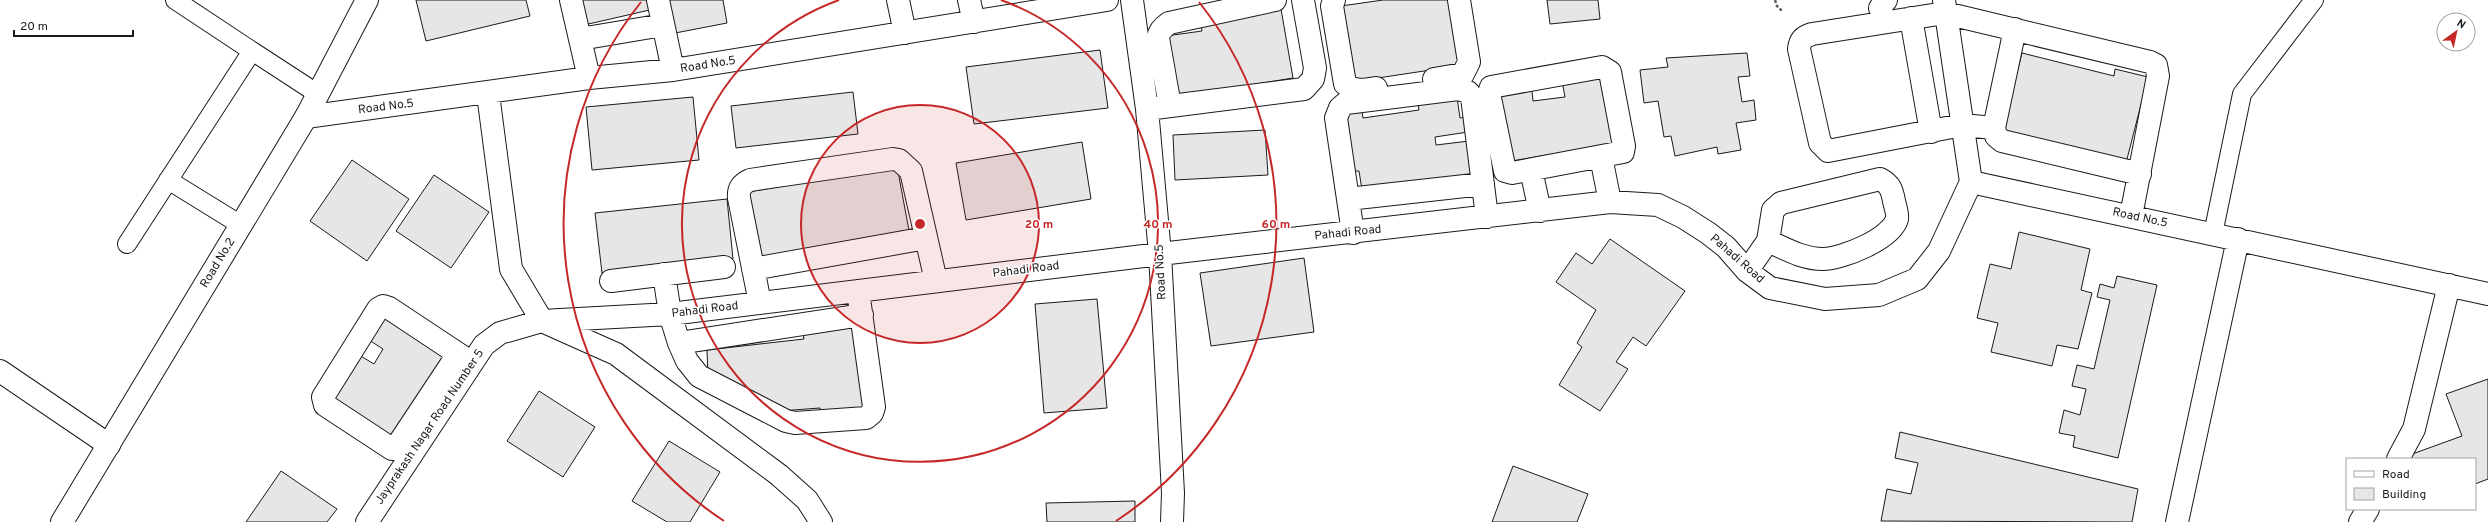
<svg xmlns="http://www.w3.org/2000/svg" width="2488" height="522" viewBox="0 0 2488 522" font-family="Overpass,sans-serif">
  <rect width="100%" height="100%" fill="#fff"/>
  <path fill="#e6e6e6" stroke="#1a1a1a" d="M416,0h110l4,16 -104,25z
    M579,0h73l2,9 -70,16z
    M664,0h59l4,23 -57,11z
    M1383,0h72l9,65 -113,17 -10,-76z
    M1547,0h51l2,19 -50,5z
    M1281,9l12,69 -116,19 -11,-61 36,-5 -2,-10z
    M1100,50l8,58 -134,16 -8,-57z
    M1747,53l3,23 -12,1 4,25 12,-2 2,20 -20,3 5,27 -23,4 -1,-7 -42,9 -4,-20 -7,1 -6,-36 -14,2 -4,-33 28,-3 -2,-9z
    M2022,53l92,23 1,-7 33,8 -22,86 -124,-31z
    M1603,75l14,68 -111,19 -11,-65 37,-6 1,10 32,-4 -3,-16z
    M853,92l5,42 -122,14 -5,-42z
    M693,97l6,63 -107,10 -6,-63z
    M1457,97l3,21 5,-1 3,15 -33,5 1,8 33,-4 5,33 -112,16 -3,-19h-8l-9,-56 20,-3 1,6 56,-8 -1,-6z
    M1265,130l3,45 -93,5 -2,-45z
    M1082,142l9,57 -125,21 -10,-57z
    M352,160l57,39 -42,62 -57,-40z
    M897,166l13,70 -147,25 -14,-69z
    M434,175l55,37 -38,56 -55,-37z
    M727,199l6,60 -131,14 -7,-60z
    M2019,232l71,17 -9,41 11,3 -14,56 -21,-4 -5,21 -61,-14 7,-29 -21,-5 13,-54 21,5z
    M1610,239l75,52 -39,55 -13,-9 -17,25 12,7 -28,42 -41,-26 23,-38 -5,-4 19,-33 -40,-28 20,-29 16,11z
    M1304,258l10,74 -103,14 -11,-73z
    M2117,276l40,9 -39,173 -45,-11 2,-11 -16,-3 5,-23 16,5 6,-26 -14,-3 5,-21 17,4 16,-69 -13,-3 3,-13 14,4z
    M1097,299l10,109 -63,5 -9,-109z
    M386,312l67,43 -60,92 -63,-42 29,-50 15,9 9,-15 -14,-9z
    M852,322l13,87 -23,6 -2,-6 -20,4v-5l-40,3 -72,-36 -1,-25 97,-11 -2,-9z
    M2488,379v100l-13,5v-25h-70l-1,-2 58,-21 -16,-42z
    M539,391l56,36 -32,50 -56,-36z
    M1900,432l238,57 -6,33 -251,-1 6,-32 24,5 7,-31 -23,-5z
    M669,441l51,31 -30,50h-23l-35,-21z
    M1513,466l75,28 -11,28h-85z
    M281,471l56,38 -10,13h-81z
    M1135,501v21h-88l-1,-19z"/>
  <g fill="none" stroke-linecap="round" stroke-linejoin="round">
    <defs>
      <path id="lane" d="M252,51l66,43
        M168,180l73,45
        M2213,234l29,-140 72,-94
        M127,244l125,-193 -77,-51"/>
      <path id="street" d="M571,0l18,78
        M658,0l15,70
        M898,0l7,33
        M969,0l5,22
        M1132,0l15,109 13,145 13,239 -1,29
        M1334,0l-2,6 13,78c10,8 19,6 31,4
        M1944,0l27,182
        M1880,8l6,-8
        M1911,18l20,114
        M2015,29l-21,99 2,8 6,5 138,33
        M580,39l83,-14
        M1602,67l8,5 14,74 -1,6 -111,21 -7,-2 -16,-78 2,-6z
        M1434,79l29,-5 6,-12 -10,-62
        M488,94l23,175 31,52 74,33 163,121 28,25 14,22
        M1170,106l-12,-68c1,-7 5,-11 11,-15l106,-23
        M1147,109l157,-20 9,-10 2,-11 -12,-68
        M306,117l283,-39 84,-8 434,-70
        M1994,128l-32,-3 -134,26 -8,-8 -21,-94c1,-9 4,-12 13,-15l133,-21 205,49 6,3 2,11 -27,140
        M1601,157l9,45
        M1531,170l9,41
        M1971,182l517,112
        M1348,199l135,-15
        M1353,233l-17,-115 4,-10 6,-5 112,-14 10,3 4,5 15,120
        M753,269l173,-31
        M1747,271l21,-30 5,-31 8,-7 99,-24c10,5 12,11 14,22 1,5 4,13 3,18 -6,20 -55,40 -74,40 -20,0 -37,-10 -55,-18
        M664,274l6,40 9,29 8,18 12,15 87,45 9,2 71,-5 6,-5 2,-6 -16,-116
        M611,281l113,-14
        M760,303l-21,-105c-1,-10 3,-14 11,-18l143,-21 6,1 12,11 25,110
        M679,343l183,-28
        M458,354l-63,95h-3l-67,-44 -2,-8 55,-88 5,-3 6,2 83,55
        M0,371l109,74
        M2398,459l16,-30 35,-144
        M367,522l117,-177 16,-12 42,-12 128,-7 490,-60 450,-52 48,3 25,12 25,16 18,14 21,24 23,17 55,11 54,-4 38,-16 22,-28 32,-69
        M2177,522l61,-283
        M2360,522l8,-13"/>
      <path id="secondary" d="M62,522l244,-405 61,-117"/>
    </defs>
    <use href="#lane" stroke="#1a1a1a" stroke-width="20"/>
    <use href="#street" stroke="#1a1a1a" stroke-width="24"/>
    <use href="#secondary" stroke="#1a1a1a" stroke-width="24"/>
    <path stroke="#5f5f5f" stroke-width="2.5" stroke-dasharray="3 2" stroke-linecap="butt" d="M1775,0l2,6 6,6"/>
    <use href="#lane" stroke="#fff" stroke-width="18"/>
    <use href="#street" stroke="#fff" stroke-width="22"/>
    <use href="#secondary" stroke="#fff" stroke-width="22"/>
  </g>
  <circle cx="920" cy="224" r="119" fill="#c62828" fill-opacity=".12"/>
  <g fill="none" stroke="#c62828" stroke-width="2">
    <circle cx="920" cy="224" r="119"/>
    <path d="M1001 0A238 238 0 1 1 839 0"/>
    <path d="M724 521A356 356 0 0 1 641 2M1199 2A356 356 0 0 1 1116 521"/>
  </g>
  <g text-anchor="middle" dominant-baseline="central" stroke-width="3" stroke-linejoin="round" paint-order="stroke">
    <g font-size="12" fill="#1a1a1a" stroke="#fff">
      <text transform="translate(708 65) rotate(-9)">Road No.5</text>
      <text transform="translate(386 107) rotate(-7)">Road No.5</text>
      <text transform="translate(2140 218) rotate(12)">Road No.5</text>
      <text transform="translate(1348 233) rotate(-6)">Pahadi Road</text>
      <text transform="translate(1737 259) rotate(41)">Pahadi Road</text>
      <text transform="translate(218 263) rotate(-59)">Road No.2</text>
      <text transform="translate(1026 270) rotate(-7)">Pahadi Road</text>
      <text transform="translate(1161 272) rotate(-93)">Road No.5</text>
      <text transform="translate(705 310) rotate(-7)">Pahadi Road</text>
      <text transform="translate(430 427) rotate(-56)">Jayprakash Nagar Road Number 5</text>
    </g>
  </g>
  <circle cx="920" cy="224" r="6" fill="#c62828" stroke="#fff" stroke-width="2"/>
  <g font-size="12" text-anchor="middle" font-weight="bold" fill="#c62828" stroke="#fff" stroke-width="3" stroke-linejoin="round" paint-order="stroke">
    <text x="1039" y="228">20 m</text>
    <text x="1158" y="228">40 m</text>
    <text x="1276" y="228">60 m</text>
  </g>
  <rect x="2346" y="458" width="130" height="52" fill="#ffffff" stroke="#a3a3a3"/>
  <rect x="2354" y="471" width="20" height="6" fill="#ffffff" stroke="#a3a3a3"/>
  <text x="2382" y="478" font-size="12" fill="#1a1a1a">Road</text>
  <rect x="2354" y="488" width="20" height="12" fill="#e6e6e6" stroke="#a3a3a3"/>
  <text x="2382" y="498" font-size="12" fill="#1a1a1a">Building</text>
  <g transform="translate(2456 32) rotate(33)"><circle r="19" fill="#ffffff" stroke="#a3a3a3"/>
  <path d="M0-3L7 15L0 10L-7 15Z" fill="#c62828"/>
  <text y="-6" font-size="11" font-weight="bold" text-anchor="middle" fill="#1a1a1a">N</text>
  </g>
  <path d="M14 30v6h119v-6" fill="none" stroke="#1a1a1a" stroke-width="2"/>
  <text x="20" y="30" font-size="12" fill="#1a1a1a" stroke="#ffffff" stroke-width="3" paint-order="stroke">20 m</text>
</svg>
